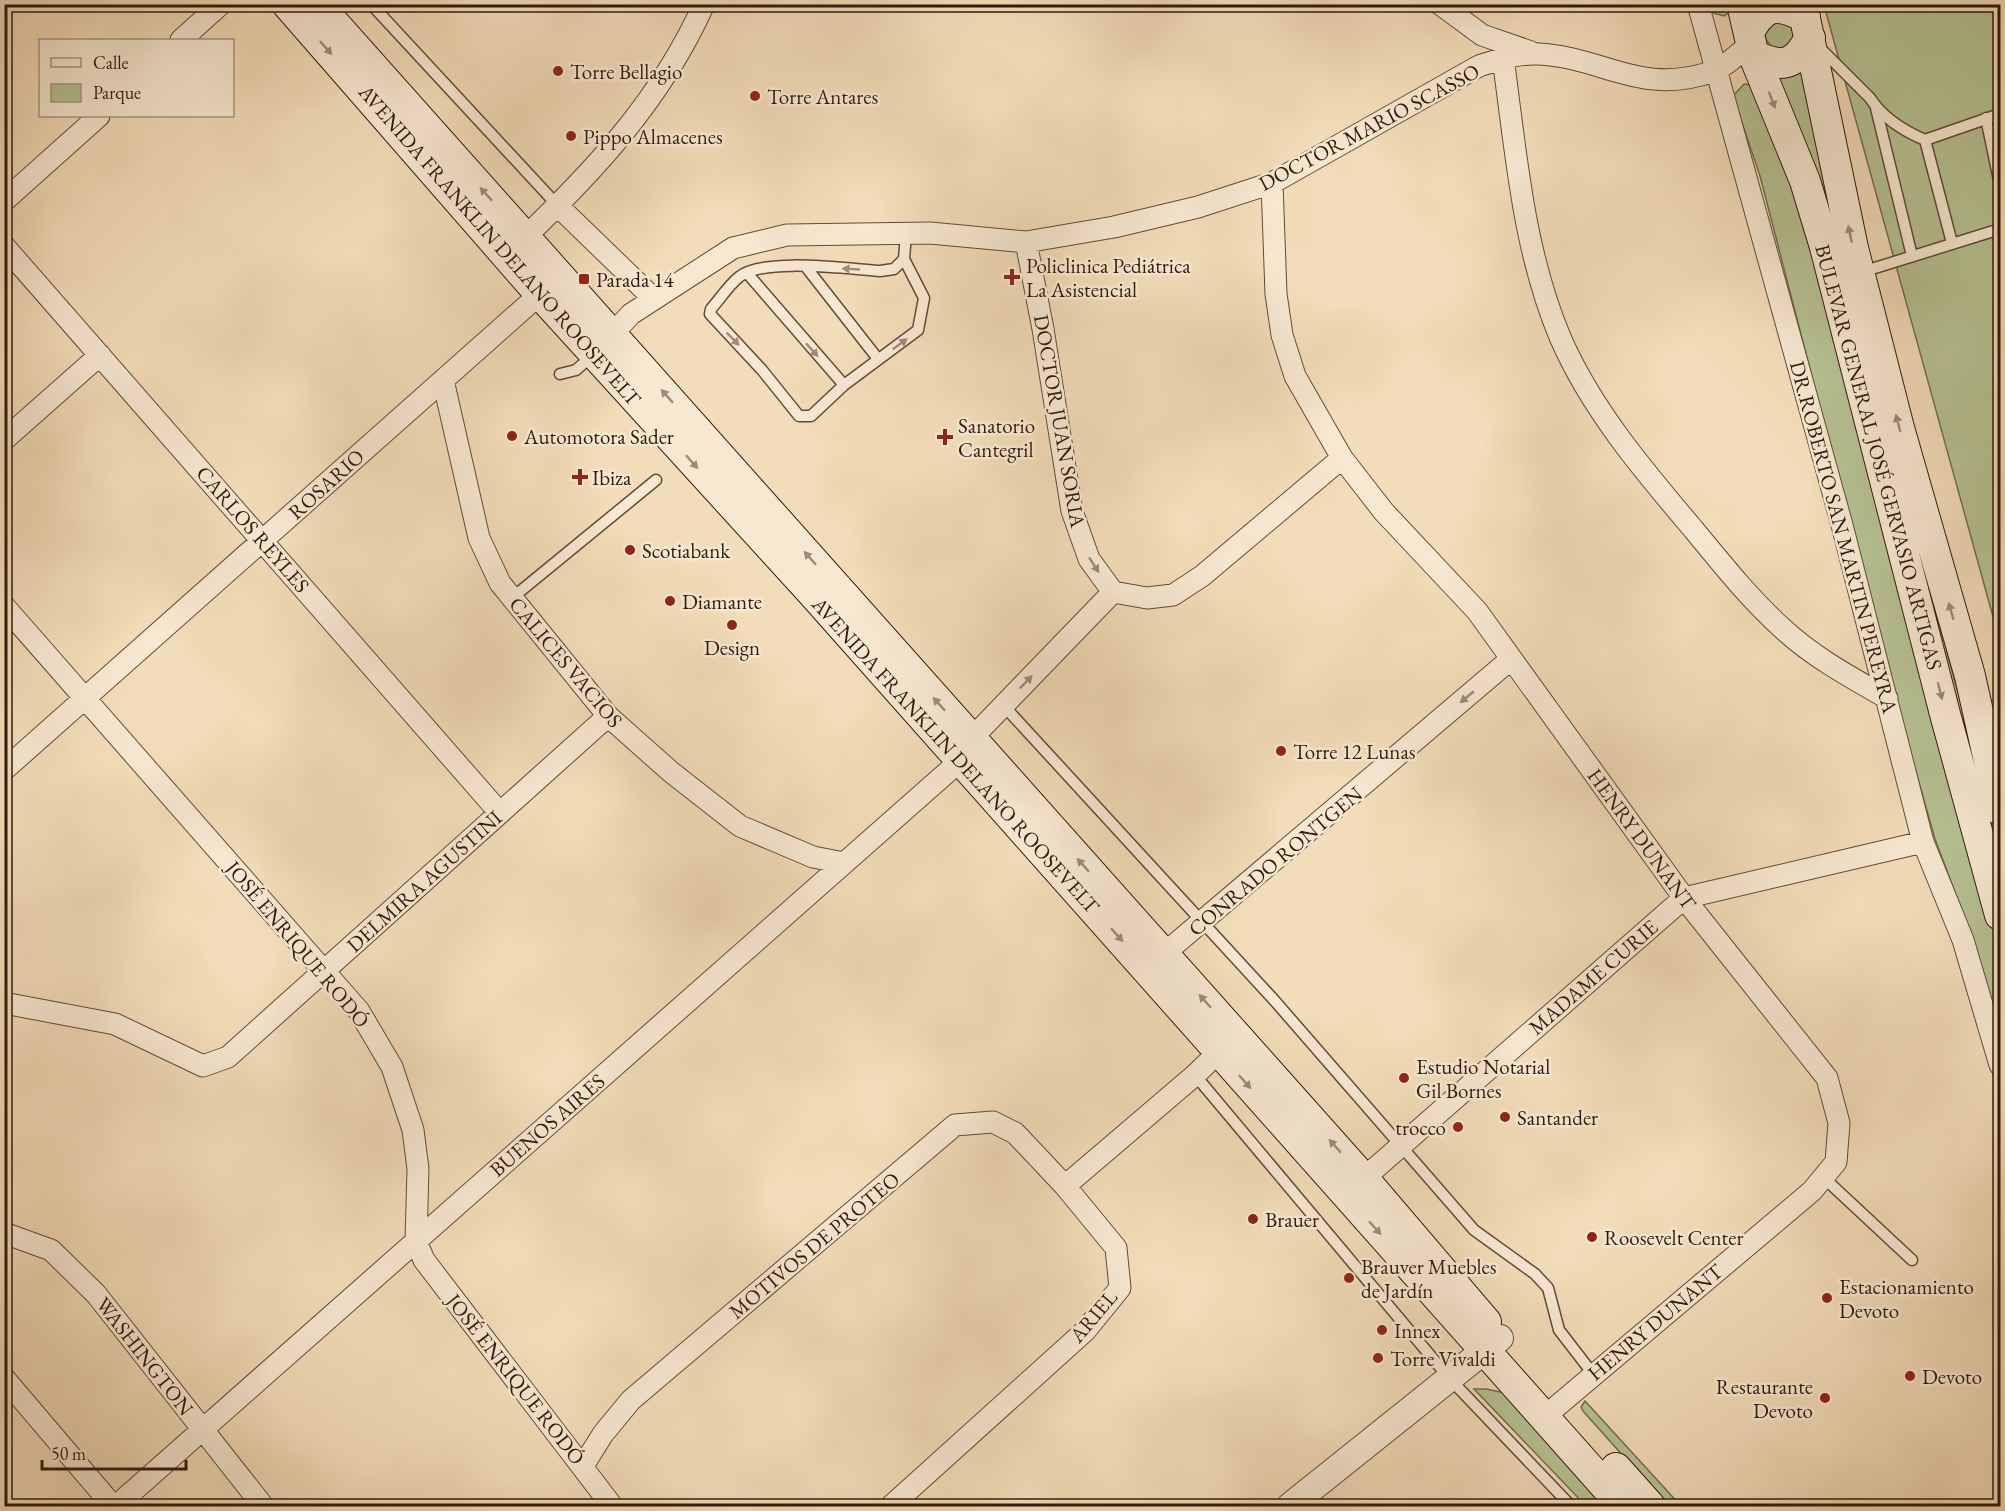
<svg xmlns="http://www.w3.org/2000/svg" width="2005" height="1511" viewBox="0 0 2005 1511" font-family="'EB Garamond',serif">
  <rect width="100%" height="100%" fill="#f3dcb9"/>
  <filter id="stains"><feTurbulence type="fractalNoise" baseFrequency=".00333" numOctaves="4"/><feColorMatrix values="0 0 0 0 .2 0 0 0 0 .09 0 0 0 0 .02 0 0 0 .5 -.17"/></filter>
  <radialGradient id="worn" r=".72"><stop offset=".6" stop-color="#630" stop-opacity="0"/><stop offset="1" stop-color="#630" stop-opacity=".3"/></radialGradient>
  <path fill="#b6c293" stroke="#736e50" stroke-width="1.5" d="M1711,5h23l1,4 -11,7 -11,-3z
    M1824,5h176v637z
    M1791,20l4,25 -19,5c-12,-8 -14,-17 -7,-29z
    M1807,63l133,563 53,197 7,31v24l-224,-806z
    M1744,84l6,1 44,103 196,719 10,56v73l-29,-101 -36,-96 -39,-138 -136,-525 -27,-80z
    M1474,1389h12l19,4 102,113h-21z
    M1585,1401l96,105h-13l-85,-95 -2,-4z"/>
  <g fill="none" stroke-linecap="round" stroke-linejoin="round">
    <defs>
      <path id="service" d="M371,4l188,203
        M1819,47l51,51c12,19 34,33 55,42l75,-26
        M1876,108l36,148
        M1986,118l14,67
        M1925,140l27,103
        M904,259l-10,10 -14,2c-32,-2 -117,-14 -141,6 -11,9 -19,22 -28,32l-1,5 52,56 37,46h12l33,-31 74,-55 6,-32 -20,-39 2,-25
        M806,267l72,92
        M1862,272l138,-43
        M747,273l97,112
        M560,374l16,-4 17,-15
        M512,598l144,-118
        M1004,706l270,294 200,230 61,44 13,14 11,42 34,44
        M1195,1075l255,304 121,127
        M1823,1177l89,83"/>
      <path id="minor" d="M1440,4l42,31 49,17
        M1698,4l144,521 81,317 40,98 37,125
        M181,40l40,-36
        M1503,58c13,94 20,191 57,279 31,72 84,134 134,193 28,34 55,68 88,98 31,29 68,49 105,70
        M1272,183l4,111 6,41 13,41 47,82 42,54 93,99 207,287 143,180 12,45 -3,39 -24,29 -268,226
        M4,201l95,-85
        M559,207l95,92
        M1026,242l17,87 29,182 17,48 24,33
        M4,246l496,567
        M516,246c76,-73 144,-144 188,-242
        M603,344l28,-30 102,-66 54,-13 143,-2 96,9 88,-15 84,-20 74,-24 207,-117c19,-6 39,-13 59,-12 66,3 103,43 176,17 14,-6 25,-19 38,-27
        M443,380l36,158 21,45 108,133 63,56 69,54 73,31 31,6
        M4,440l96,-85
        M1113,592l34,6 26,-3 29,-19 140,-118
        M4,606l355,405 33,56 21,63 5,39 -2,72 8,19 188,246
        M4,770l536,-476
        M1153,963l358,-304
        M4,1003l111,21 88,42 25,-9 380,-341
        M1065,1186l130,-111 34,-33
        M1355,1186l329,-288 239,-56
        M4,1233l47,17 45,44 167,212
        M4,1378l109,128
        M583,1466l20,-32 28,-34 324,-275 38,-3 22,11 50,53 51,62 4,40 -35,43 -194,175
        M116,1506l844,-745 11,-22 142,-147"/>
      <path id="tertiary" d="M1290,1506l210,-168"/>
      <path id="secondary" d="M287,4l253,290 275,302 808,910
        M317,4l1046,1174 123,144
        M1742,4l12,52 51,125 20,66 120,467 55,201
        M1802,4l51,244 46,180 71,248 30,134
        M1749,32c16,-29 28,-29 56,-15
        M1754,56c30,12 40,10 56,-18
        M1616,1468l34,38"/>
    </defs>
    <use href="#service" stroke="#614b39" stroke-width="13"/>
    <use href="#minor" stroke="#614b39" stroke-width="23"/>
    <use href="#tertiary" stroke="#614b39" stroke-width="28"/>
    <use href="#secondary" stroke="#301b0e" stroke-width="32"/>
    <use href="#service" stroke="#f7e8d2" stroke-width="10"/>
    <use href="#minor" stroke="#f7e8d2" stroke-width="21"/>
    <use href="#tertiary" stroke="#f7e8d2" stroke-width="26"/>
    <use href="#secondary" stroke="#f7e8d2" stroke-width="30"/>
  </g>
  <defs><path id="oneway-solid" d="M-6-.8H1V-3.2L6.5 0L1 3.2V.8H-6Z" transform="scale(1.5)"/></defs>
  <g fill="#9d8c7a">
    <use href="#oneway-solid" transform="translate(326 48) rotate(48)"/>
    <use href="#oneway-solid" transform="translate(1772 100) rotate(69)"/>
    <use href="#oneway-solid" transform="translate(486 194) rotate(-132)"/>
    <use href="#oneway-solid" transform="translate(1850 234) rotate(-102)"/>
    <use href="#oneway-solid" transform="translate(851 269) rotate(-177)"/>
    <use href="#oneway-solid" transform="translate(733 339) rotate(45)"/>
    <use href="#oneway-solid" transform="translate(900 344) rotate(-36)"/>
    <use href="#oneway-solid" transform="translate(812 350) rotate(48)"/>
    <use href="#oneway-solid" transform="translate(667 396) rotate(-131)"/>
    <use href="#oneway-solid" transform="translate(1898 423) rotate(-105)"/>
    <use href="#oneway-solid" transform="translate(692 462) rotate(48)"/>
    <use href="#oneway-solid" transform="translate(810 558) rotate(-132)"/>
    <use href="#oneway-solid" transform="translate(1094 565) rotate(57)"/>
    <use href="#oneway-solid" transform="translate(1951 611) rotate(-106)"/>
    <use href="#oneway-solid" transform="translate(1026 682) rotate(-46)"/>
    <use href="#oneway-solid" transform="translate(1940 691) rotate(76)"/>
    <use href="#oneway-solid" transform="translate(1467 697) rotate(140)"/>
    <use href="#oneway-solid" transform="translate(939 704) rotate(-132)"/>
    <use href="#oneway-solid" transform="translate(1083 865) rotate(-132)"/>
    <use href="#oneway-solid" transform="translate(1117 935) rotate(48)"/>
    <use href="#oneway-solid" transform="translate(1205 1001) rotate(-132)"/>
    <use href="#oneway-solid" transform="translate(1245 1082) rotate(48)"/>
    <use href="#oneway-solid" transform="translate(1335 1146) rotate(-132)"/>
    <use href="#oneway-solid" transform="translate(1375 1228) rotate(48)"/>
  </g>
  <g fill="#8f2418" stroke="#f7e8d2" stroke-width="2">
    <circle cx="558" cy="71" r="6"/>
    <circle cx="755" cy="96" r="6"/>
    <circle cx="571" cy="136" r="6"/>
    <path d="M1009 268h6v6h6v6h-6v6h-6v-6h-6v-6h6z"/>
    <rect x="578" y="273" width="12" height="12" rx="3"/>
    <circle cx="512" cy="436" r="6"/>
    <path d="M942 428h6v6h6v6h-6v6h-6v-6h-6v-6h6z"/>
    <path d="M577 468h6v6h6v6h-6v6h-6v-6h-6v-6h6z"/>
    <circle cx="630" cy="550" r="6"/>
    <circle cx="670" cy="601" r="6"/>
    <circle cx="732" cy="625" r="6"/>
    <circle cx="1281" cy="751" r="6"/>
    <circle cx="1404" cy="1078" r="6"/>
    <circle cx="1505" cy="1117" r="6"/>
    <circle cx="1458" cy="1127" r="6"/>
    <circle cx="1253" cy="1219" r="6"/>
    <circle cx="1592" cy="1237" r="6"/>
    <circle cx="1349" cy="1278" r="6"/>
    <circle cx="1827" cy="1298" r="6"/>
    <circle cx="1382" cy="1330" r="6"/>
    <circle cx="1378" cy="1358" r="6"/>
    <circle cx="1910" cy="1376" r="6"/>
    <circle cx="1825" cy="1398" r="6"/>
  </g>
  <g text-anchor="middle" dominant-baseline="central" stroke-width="5" stroke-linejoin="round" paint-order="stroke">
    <g font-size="21" fill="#301b0e" stroke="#f7e8d2" text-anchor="start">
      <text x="570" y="71">Torre Bellagio</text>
      <text x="767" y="96">Torre Antares</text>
      <text x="583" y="136">Pippo Almacenes</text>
      <text x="1026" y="265">Policlinica Pediátrica<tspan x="1026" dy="24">La Asistencial</tspan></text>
      <text x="596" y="279">Parada 14</text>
      <text x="958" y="425">Sanatorio<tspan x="958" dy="24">Cantegril</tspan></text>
      <text x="524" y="436">Automotora Sader</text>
      <text x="592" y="477">Ibiza</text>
      <text x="642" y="550">Scotiabank</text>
      <text x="682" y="601">Diamante</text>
      <text x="732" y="647" text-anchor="middle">Design</text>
      <text x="1293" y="751">Torre 12 Lunas</text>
      <text x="1416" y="1066">Estudio Notarial<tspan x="1416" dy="24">Gil Bornes</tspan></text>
      <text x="1517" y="1117">Santander</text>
      <text x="1446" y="1127" text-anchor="end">trocco</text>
      <text x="1265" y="1219">Brauer</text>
      <text x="1604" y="1237">Roosevelt Center</text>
      <text x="1361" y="1266">Brauver Muebles<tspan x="1361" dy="24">de Jardín</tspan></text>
      <text x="1839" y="1286">Estacionamiento<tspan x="1839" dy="24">Devoto</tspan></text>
      <text x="1394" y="1330">Innex</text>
      <text x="1390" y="1358">Torre Vivaldi</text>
      <text x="1922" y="1376">Devoto</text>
      <text x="1813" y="1386" text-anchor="end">Restaurante<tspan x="1813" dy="24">Devoto</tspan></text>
    </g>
    <g font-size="21" fill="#301b0e" stroke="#f7e8d2">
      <text transform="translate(1369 127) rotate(-28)">DOCTOR MARIO SCASSO</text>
      <text transform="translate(500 245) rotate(49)">AVENIDA FRANKLIN DELANO ROOSEVELT</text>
      <text transform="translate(1060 421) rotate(80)">DOCTOR JUAN SORIA</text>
      <text transform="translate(1879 457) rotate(75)">BULEVAR GENERAL JOSÉ GERVASIO ARTIGAS</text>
      <text transform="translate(326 484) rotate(-42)">ROSARIO</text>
      <text transform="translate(253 529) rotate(49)">CARLOS REYLES</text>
      <text transform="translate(1844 537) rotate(75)">DR.ROBERTO SAN MARTIN PEREYRA</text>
      <text transform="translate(566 662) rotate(50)">CALICES VACIOS</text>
      <text transform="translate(956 755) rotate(48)">AVENIDA FRANKLIN DELANO ROOSEVELT</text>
      <text transform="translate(1642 839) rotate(54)">HENRY DUNANT</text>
      <text transform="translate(1275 861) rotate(-40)">CONRADO RONTGEN</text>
      <text transform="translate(424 881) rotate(-42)">DELMIRA AGUSTINI</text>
      <text transform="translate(298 944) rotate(50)">JOSÉ ENRIQUE RODÓ</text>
      <text transform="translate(1593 977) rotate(-41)">MADAME CURIE</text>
      <text transform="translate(547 1125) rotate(-41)">BUENOS AIRES</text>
      <text transform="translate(814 1245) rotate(-40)">MOTIVOS DE PROTEO</text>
      <text transform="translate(1093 1316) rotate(-50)">ARIEL</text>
      <text transform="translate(1655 1322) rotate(-40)">HENRY DUNANT</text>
      <text transform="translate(145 1356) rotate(52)">WASHINGTON</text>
      <text transform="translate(516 1379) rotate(52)">JOSÉ ENRIQUE RODÓ</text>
    </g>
  </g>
  <rect width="2005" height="1511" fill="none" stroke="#f3dcb9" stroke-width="24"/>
  <rect x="6" y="6" width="1993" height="1499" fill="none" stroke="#301b0e" stroke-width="3"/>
  <rect x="12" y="12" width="1981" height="1487" fill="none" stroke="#301b0e" stroke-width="1.5"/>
  <rect x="39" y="39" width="195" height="78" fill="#f7e8d2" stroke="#a79684" stroke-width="1.5"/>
  <rect x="51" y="58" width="30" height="9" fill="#f7e8d2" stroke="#a79684" stroke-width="1.5"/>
  <text x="93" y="69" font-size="18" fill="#301b0e">Calle</text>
  <rect x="51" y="84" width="30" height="18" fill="#b6c293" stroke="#a79684" stroke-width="1.5"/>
  <text x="93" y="99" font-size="18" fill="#301b0e">Parque</text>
  <path d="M42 1460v9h144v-9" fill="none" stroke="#301b0e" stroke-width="3"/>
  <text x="51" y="1460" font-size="18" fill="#301b0e" stroke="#f7e8d2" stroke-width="4.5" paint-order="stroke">50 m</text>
  <rect width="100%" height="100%" filter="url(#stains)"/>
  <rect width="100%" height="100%" fill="url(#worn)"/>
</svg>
